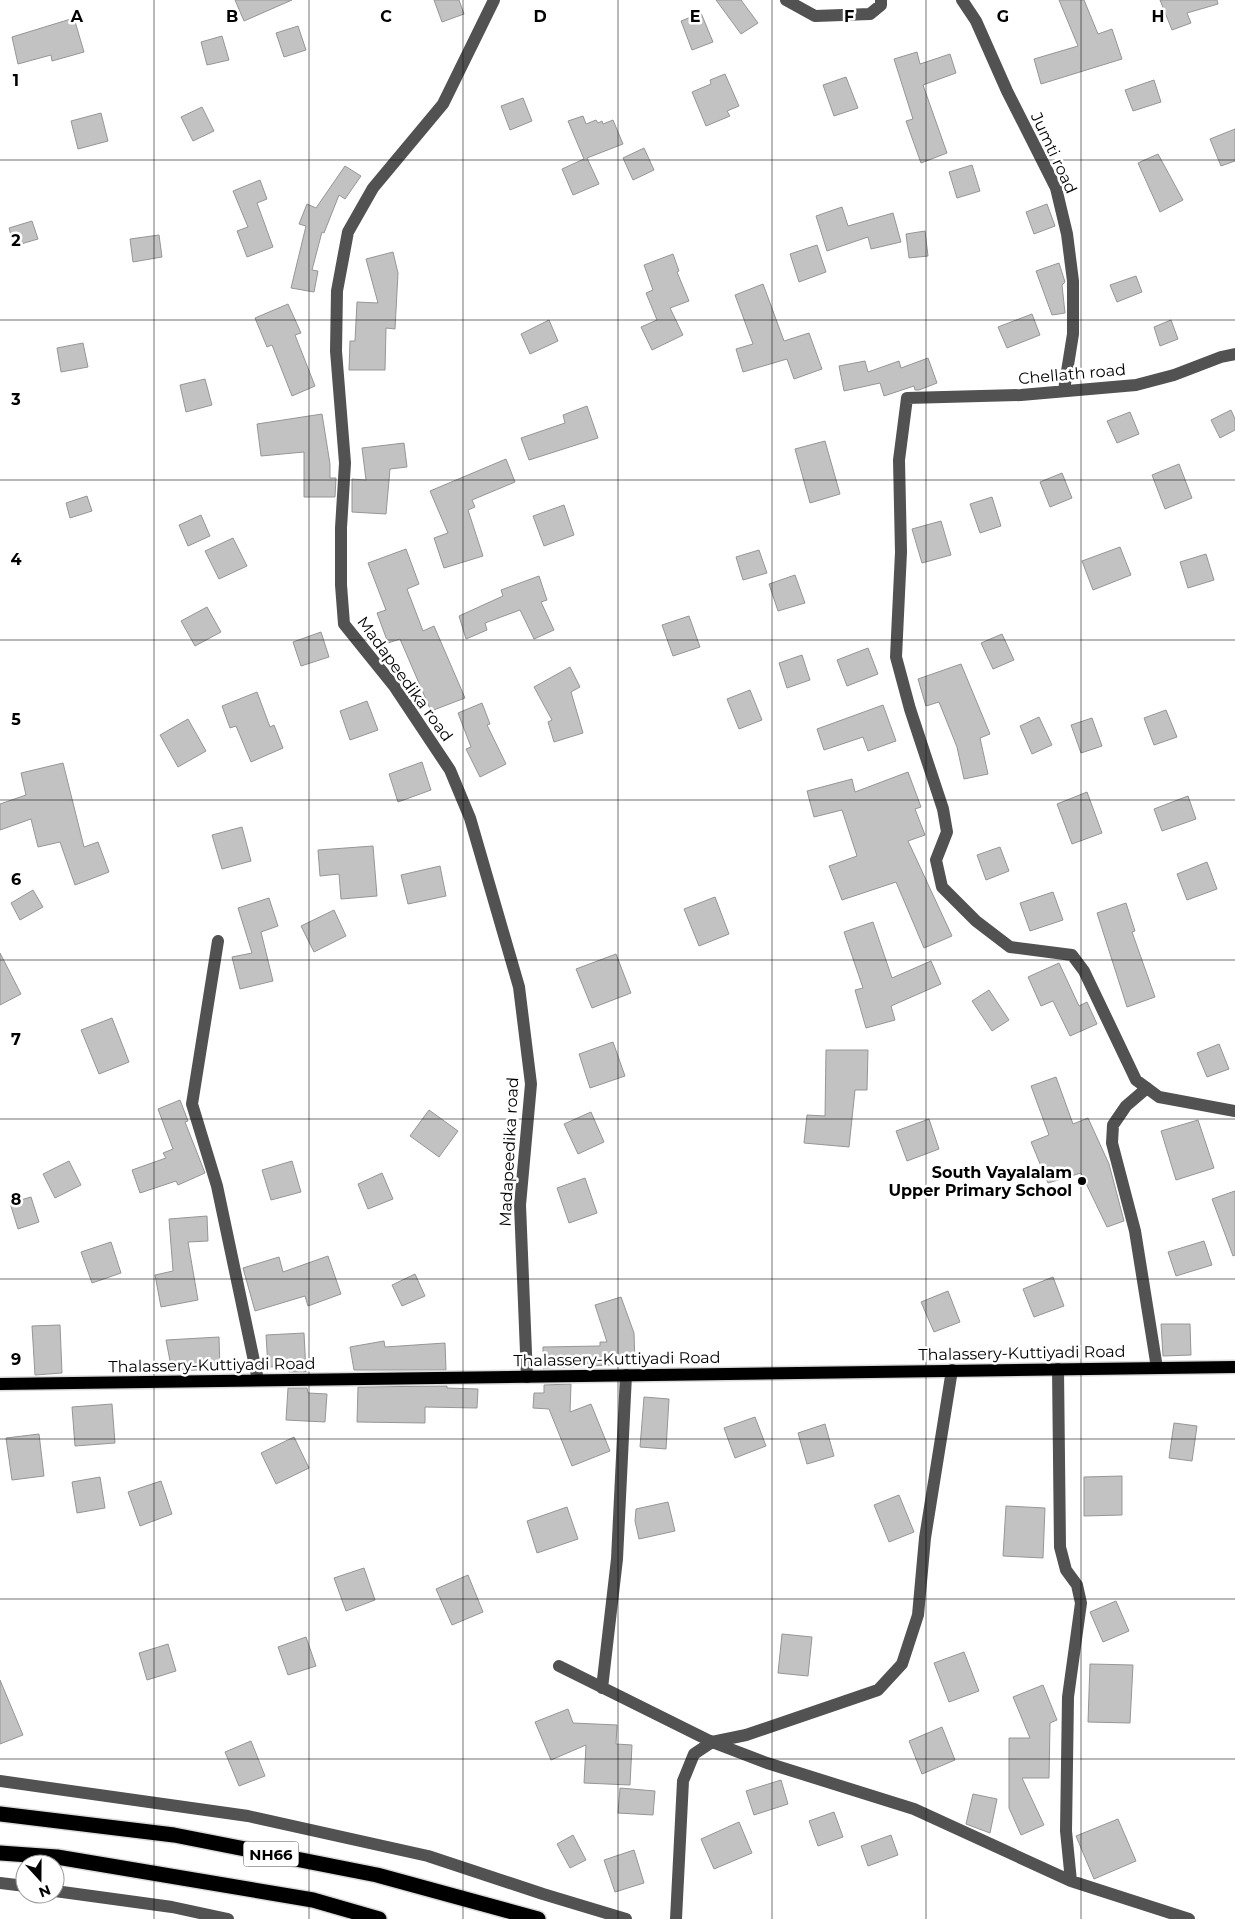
<svg xmlns="http://www.w3.org/2000/svg" width="1235" height="1919" viewBox="0 0 1235 1919" font-family="Montserrat,sans-serif">
  <rect width="100%" height="100%" fill="#fff"/>
  <path fill="#c2c2c2" stroke="#969696" d="M235,0h57l-48,21z
    M434,0h25l5,14 -22,8z
    M716,0h25l17,23 -17,11z
    M1059,0h25l14,34 14,-5 10,30 -81,25 -7,-25 44,-13z
    M1160,0h57l1,4 -31,9 4,10 -19,7z
    M701,13l12,29 -21,8 -11,-29z
    M74,18l10,34 -32,9 -1,-6 -33,9 -6,-27z
    M298,26l8,24 -22,7 -8,-24z
    M222,36l7,24 -22,5 -6,-23z
    M917,52l3,12 30,-10 6,19 -33,12 24,68 -26,10 -15,-42 7,-2 -19,-60z
    M725,74l14,32 -12,5 3,5 -24,10 -14,-34 19,-8 -1,-4z
    M846,77l12,31 -24,8 -11,-31z
    M1154,80l7,22 -28,9 -8,-21z
    M523,98l9,23 -22,9 -9,-24z
    M202,107l12,24 -21,10 -12,-24z
    M101,113l7,28 -30,8 -7,-28z
    M583,116l3,8 10,-4 2,3 4,-2 1,3 10,-4 10,24 -36,14 12,26 -26,11 -11,-26 22,-10 -16,-38z
    M1235,129v32l-14,5 -11,-27z
    M644,148l10,22 -21,10 -10,-22z
    M1158,154l25,46 -23,12 -22,-49z
    M972,165l8,26 -23,7 -8,-26z
    M345,166l16,10 -16,23 -6,-4 -15,38 -2,-1 -10,38 6,1 -4,21 -23,-4 15,-62 -7,-2 8,-20 9,4z
    M260,180l7,19 -10,4 16,44 -26,10 -10,-26 11,-4 -15,-36z
    M1047,204l8,22 -21,8 -8,-22z
    M842,207l6,19 45,-13 8,29 -30,7 -3,-12 -41,14 -11,-35z
    M32,221l6,18 -24,7 -5,-18z
    M925,231l3,25 -19,2 -3,-24z
    M159,235l3,22 -29,5 -3,-23z
    M817,245l9,27 -27,10 -9,-28z
    M393,252l5,21 -3,56 -9,-1 -1,42h-36l1,-29h5l2,-39 21,1 -12,-44z
    M673,254l6,17 -2,1 12,29 -19,7 13,27 -31,15 -11,-23 16,-7 -11,-27 7,-3 -9,-25z
    M1059,263l6,19 -3,3 3,28 -13,2 -16,-44z
    M1136,276l6,16 -25,10 -7,-17z
    M763,284l21,57 25,-8 13,36 -28,10 -7,-20 -44,13 -7,-23 17,-5 -18,-49z
    M288,304l13,29 -6,2 20,51 -23,10 -20,-51 -5,2 -12,-29z
    M1032,314l8,21 -33,13 -9,-21z
    M549,320l9,21 -28,13 -9,-20z
    M1171,320l7,19 -18,7 -6,-19z
    M83,343l5,24 -27,5 -4,-24z
    M928,358l9,25 -18,7h-4l-1,-4 -30,10 -4,-13 -36,8 -5,-25 26,-5 3,11 31,-11 2,7z
    M205,379l7,26 -26,7 -6,-27z
    M587,406l11,32 -69,22 -8,-22 44,-15 -2,-8z
    M1231,410l4,9v11l-15,8 -9,-18z
    M1130,412l9,22 -22,9 -10,-22z
    M322,414l8,50v14h6l-1,19h-31v-45l-43,4 -4,-32z
    M825,441l15,53 -30,9 -15,-54z
    M404,443l3,24 -17,2 -4,45 -34,-2v-33l14,1 -4,-32z
    M506,459l9,23 -43,18 3,7 -7,3 15,46 -39,12 -10,-30 14,-5 -18,-42z
    M1179,464l13,34 -27,11 -13,-34z
    M1062,473l10,25 -22,9 -10,-25z
    M87,496l5,15 -22,7 -4,-15z
    M992,497l9,29 -21,7 -10,-29z
    M564,505l10,30 -30,11 -11,-30z
    M201,515l9,21 -22,10 -9,-21z
    M941,521l10,34 -29,8 -10,-34z
    M233,538l14,28 -28,13 -14,-28z
    M1120,547l11,28 -38,15 -11,-29z
    M406,549l13,35 -12,5 16,42 11,-5 31,72 -34,13 -31,-72 -12,4 -11,-30 9,-3 -18,-47z
    M759,550l8,23 -24,7 -7,-23z
    M1206,554l8,26 -26,8 -8,-26z
    M795,575l10,28 -27,8 -9,-27z
    M539,576l8,24 -6,2 13,28 -20,9 -14,-29 -35,13 2,7 -21,9 -7,-23 44,-20 -2,-6z
    M207,607l14,25 -26,14 -14,-25z
    M689,616l11,31 -27,9 -11,-31z
    M321,632l8,25 -28,9 -8,-24z
    M1002,634l12,26 -21,9 -12,-26z
    M868,648l10,26 -31,12 -10,-26z
    M802,655l8,25 -23,8 -8,-25z
    M961,664l29,70 -10,4 8,36 -24,5 -7,-32 -18,-45 -13,4 -8,-27z
    M570,667l10,20 -9,5 12,41 -29,9 -6,-20 4,-2 -18,-33z
    M750,690l12,30 -23,9 -12,-30z
    M257,692l13,35 4,-2 9,23 -32,14 -15,-36 -6,2 -8,-22z
    M367,701l11,29 -28,10 -10,-29z
    M482,703l8,21 -3,1 19,39 -26,13 -14,-28 5,-2 -13,-34z
    M883,705l13,36 -28,10 -5,-14 -39,13 -7,-21z
    M1166,710l11,27 -23,8 -10,-27z
    M1039,717l13,28 -20,9 -12,-28z
    M1092,718l10,28 -21,7 -10,-28z
    M188,719l18,32 -28,16 -18,-32z
    M422,762l9,28 -33,12 -9,-28z
    M63,763l21,84 14,-5 11,30 -34,13 -15,-43 -22,5 -7,-28 -31,11v-26l26,-9 -5,-22z
    M908,772l13,35 -6,2 10,26 -17,6 44,95 -28,12 -28,-66 -54,18 -13,-34 28,-10 -15,-46 -28,7 -7,-26 45,-12 3,13z
    M1087,792l15,41 -30,11 -15,-40z
    M1188,796l8,23 -34,12 -8,-22z
    M242,827l9,34 -29,8 -10,-34z
    M373,846l4,50 -36,3 -2,-25 -19,2 -2,-26z
    M1000,847l9,24 -23,9 -9,-25z
    M1207,862l10,27 -30,11 -10,-26z
    M440,866l6,30 -38,8 -7,-29z
    M33,890l10,17 -23,13 -9,-17z
    M1053,892l10,28 -33,11 -10,-28z
    M715,897l14,37 -30,12 -15,-37z
    M269,898l9,28 -17,6 12,49 -33,8 -8,-32 20,-4 -14,-45z
    M1126,903l9,28 -3,1 23,65 -28,10 -30,-94z
    M334,910l12,26 -32,16 -13,-26z
    M873,922l19,56 39,-17 10,23 -50,22 4,14 -29,8 -11,-38 8,-2 -19,-56z
    M0,953l21,41 -21,11z
    M616,954l15,39 -39,15 -16,-39z
    M1059,963l20,43 8,-4 10,22 -27,12 -17,-35 -12,5 -13,-29z
    M989,990l20,30 -17,11 -20,-30z
    M112,1018l17,44 -30,12 -18,-44z
    M613,1042l12,34 -35,12 -11,-34z
    M1219,1044l10,25 -22,8 -10,-24z
    M826,1050h42l-1,40h-12l-6,57 -45,-4 3,-28 18,1z
    M1056,1077l17,47 15,-6 21,46 15,57 -17,6 -26,-54 -33,10 -17,-41 18,-7 -18,-49z
    M180,1100l8,21 -3,1 20,51 -27,12 -2,-4 -36,12 -8,-23 34,-12 -3,-5 10,-4 -15,-40z
    M429,1110l29,21 -19,26 -29,-21z
    M591,1112l13,30 -26,12 -14,-30z
    M929,1119l10,30 -32,12 -11,-30z
    M1198,1120l16,48 -38,12 -15,-49z
    M69,1161l12,24 -26,13 -12,-24z
    M292,1161l9,31 -30,8 -9,-30z
    M382,1173l11,26 -25,10 -10,-25z
    M585,1178l12,35 -28,10 -12,-35z
    M1235,1191v64l-2,1 -21,-57z
    M31,1197l8,25 -21,7 -8,-26z
    M207,1216l1,25 -20,1 10,58 -37,7 -6,-32 18,-4 -4,-52z
    M1204,1241l8,24 -36,11 -8,-24z
    M111,1242l10,31 -29,10 -11,-31z
    M328,1256l13,38 -33,12 -3,-10 -50,15 -12,-43 36,-11 4,15z
    M415,1274l10,22 -23,10 -10,-21z
    M1053,1277l11,29 -30,11 -11,-28z
    M948,1291l12,31 -26,10 -13,-30z
    M621,1297l13,36 1,31 -92,4v-21l57,-1v-4h7l-12,-37z
    M1161,1324h29l1,31 -28,1z
    M60,1325l2,48 -27,2 -3,-49z
    M304,1333l2,39h-17v-6l-21,1 -2,-32z
    M219,1337l1,32 -48,2 -6,-31z
    M384,1341l1,6 60,-4 1,27h-92l-4,-23z
    M571,1384l-1,28 21,-8 19,47 -38,15 -23,-57 -16,-1 1,-15h10v-8z
    M447,1386v2l31,1 -1,19 -52,-1v16l-68,-1 1,-35z
    M288,1388h19l1,5 19,1 -2,28 -39,-2z
    M644,1397l25,2 -3,50 -26,-2z
    M112,1404l3,39 -40,3 -3,-39z
    M755,1417l11,29 -31,12 -11,-30z
    M1174,1423l23,3 -5,35 -23,-3z
    M825,1424l9,32 -27,8 -9,-31z
    M39,1434l5,42 -32,4 -6,-42z
    M294,1437l15,31 -33,16 -15,-31z
    M1122,1476v39l-38,1v-39z
    M100,1477l5,31 -28,5 -5,-31z
    M161,1481l11,33 -32,12 -12,-34z
    M899,1495l15,37 -25,10 -15,-37z
    M668,1502l7,29 -36,8 -4,-18 1,-12z
    M1006,1506l39,2 -2,50 -40,-2z
    M567,1507l11,32 -41,14 -10,-32z
    M364,1568l11,32 -29,11 -12,-33z
    M468,1575l15,37 -31,13 -16,-36z
    M1116,1601l13,30 -26,11 -13,-30z
    M782,1634l30,3 -4,39 -30,-3z
    M306,1637l10,29 -28,9 -10,-28z
    M168,1644l8,27 -29,9 -8,-27z
    M964,1652l15,39 -30,11 -15,-39z
    M1090,1664l43,1 -3,58 -42,-1z
    M0,1680l23,55 -23,9z
    M1043,1685l14,35 -7,3 -1,55h-27l22,47 -23,10 -12,-27v-70h21l-17,-41z
    M568,1709l5,14 44,2 -1,19 16,1 -2,40 -46,-2 2,-38 -35,15 -16,-38z
    M942,1727l13,33 -33,14 -13,-33z
    M251,1741l14,35 -26,10 -14,-34z
    M781,1780l7,24 -34,11 -8,-24z
    M620,1788l35,3 -2,24 -35,-2z
    M973,1794l24,5 -7,34 -24,-9z
    M834,1812l9,25 -25,9 -9,-25z
    M1118,1819l18,42 -42,18 -18,-43z
    M739,1822l13,31 -38,16 -13,-30z
    M573,1835l13,25 -16,8 -13,-24z
    M891,1835l7,20 -30,11 -7,-20z
    M634,1850l10,33 -29,9 -11,-32z"/>
  <g fill="none" stroke-linecap="round" stroke-linejoin="round">
    <defs>
      <path id="major" d="M0,1384l1235,-17"/>
      <path id="highway" d="M0,1814l174,21 203,40 161,44
        M0,1853l57,4 256,43 66,19"/>
    </defs>
    <use href="#major" stroke="#dbdbdb" stroke-width="15"/>
    <use href="#highway" stroke="#dbdbdb" stroke-width="18"/>
    <path stroke="#525252" stroke-width="12" d="M494,0l-51,104 -70,84 -25,44 -11,59 -1,60 9,112 -4,65v57l3,39 50,62 56,84 20,48 49,169 12,97 -11,121 7,172
      M786,0l29,16 55,-2 11,-9v-5
      M962,0l14,21 31,70 49,97 11,46 6,47v53l-9,56
      M1235,354l-14,3 -47,18 -38,10 -115,10 -114,3 -8,62 2,92 -5,105 14,52 33,100 4,23 -11,28 6,27 34,34 34,26 62,8 12,16 52,109 23,17 76,14
      M218,941l-26,163 25,82 41,194
      M1147,1088l-21,18 -13,19 -1,18 23,88 22,137
      M1058,1369l2,178 6,23 11,15 4,18 -13,94 -2,134 5,50
      M559,1666l153,76 55,21 147,46 157,72 118,38
      M602,1688l15,-129 9,-184
      M0,1781l248,35 180,40 115,38 83,25
      M0,1883l25,3
      M55,1891l117,16 56,12
      M676,1919l7,-138 11,-27 18,-12 34,-7 132,-45 24,-26 16,-49 7,-77 27,-168"/>
    <use href="#major" stroke="#000" stroke-width="12"/>
    <use href="#highway" stroke="#000" stroke-width="15"/>
  </g>
  <path fill="none" stroke="#000" stroke-width="1" stroke-opacity="0.55" d="M154,0v1919M309,0v1919M463,0v1919M618,0v1919M772,0v1919M926,0v1919M1081,0v1919M0,160h1235M0,320h1235M0,480h1235M0,640h1235M0,800h1235M0,960h1235M0,1119h1235M0,1279h1235M0,1439h1235M0,1599h1235M0,1759h1235"/>
  <circle fill="#000" stroke="#fff" stroke-width="2" cx="1082" cy="1181" r="5"/>
  <g text-anchor="middle" dominant-baseline="central" stroke-width="5" stroke-linejoin="round" paint-order="stroke">
    <rect fill="#fff" stroke="#4c4c4c" stroke-width="1" x="243.5" y="1841.5" width="55" height="25" rx="4"/>
    <g font-size="15" font-weight="bold" fill="#000">
      <text x="271" y="1854">NH66</text>
    </g>
    <g font-size="16" fill="#000" stroke="#fff">
      <text transform="translate(1054 153) rotate(65)">Jumti road</text>
      <text transform="translate(1072 374) rotate(-5)">Chellath road</text>
      <text transform="translate(405 679) rotate(54)">Madapeedika road</text>
      <text transform="translate(509 1152) rotate(-87)">Madapeedika road</text>
      <text transform="translate(1022 1353) rotate(-1)">Thalassery-Kuttiyadi Road</text>
      <text transform="translate(617 1359) rotate(-1)">Thalassery-Kuttiyadi Road</text>
      <text transform="translate(212 1365) rotate(-1)">Thalassery-Kuttiyadi Road</text>
    </g>
    <g font-size="16" font-weight="bold" fill="#000" stroke="#fff" text-anchor="end">
      <text x="1072" y="1172">South Vayalalam<tspan x="1072" dy="18">Upper Primary School</tspan></text>
    </g>
  </g>
  <g font-size="16" text-anchor="middle" font-weight="bold" fill="#000" stroke="#fff" stroke-width="5" stroke-linejoin="round" paint-order="stroke">
    <text x="77" y="22">A</text>
    <text x="232" y="22">B</text>
    <text x="386" y="22">C</text>
    <text x="540" y="22">D</text>
    <text x="695" y="22">E</text>
    <text x="849" y="22">F</text>
    <text x="1003" y="22">G</text>
    <text x="1158" y="22">H</text>
    <text x="16" y="86">1</text>
    <text x="16" y="246">2</text>
    <text x="16" y="405">3</text>
    <text x="16" y="565">4</text>
    <text x="16" y="725">5</text>
    <text x="16" y="885">6</text>
    <text x="16" y="1045">7</text>
    <text x="16" y="1205">8</text>
    <text x="16" y="1365">9</text>
  </g>
  <g transform="translate(40 1879) rotate(159)"><circle r="24" fill="#ffffff" stroke="#999999"/>
  <path d="M0-4L9 19L0 12L-9 19Z" fill="#000000"/>
  <text y="-8" font-size="14" font-weight="bold" text-anchor="middle" fill="#000000">N</text>
  </g>
</svg>
